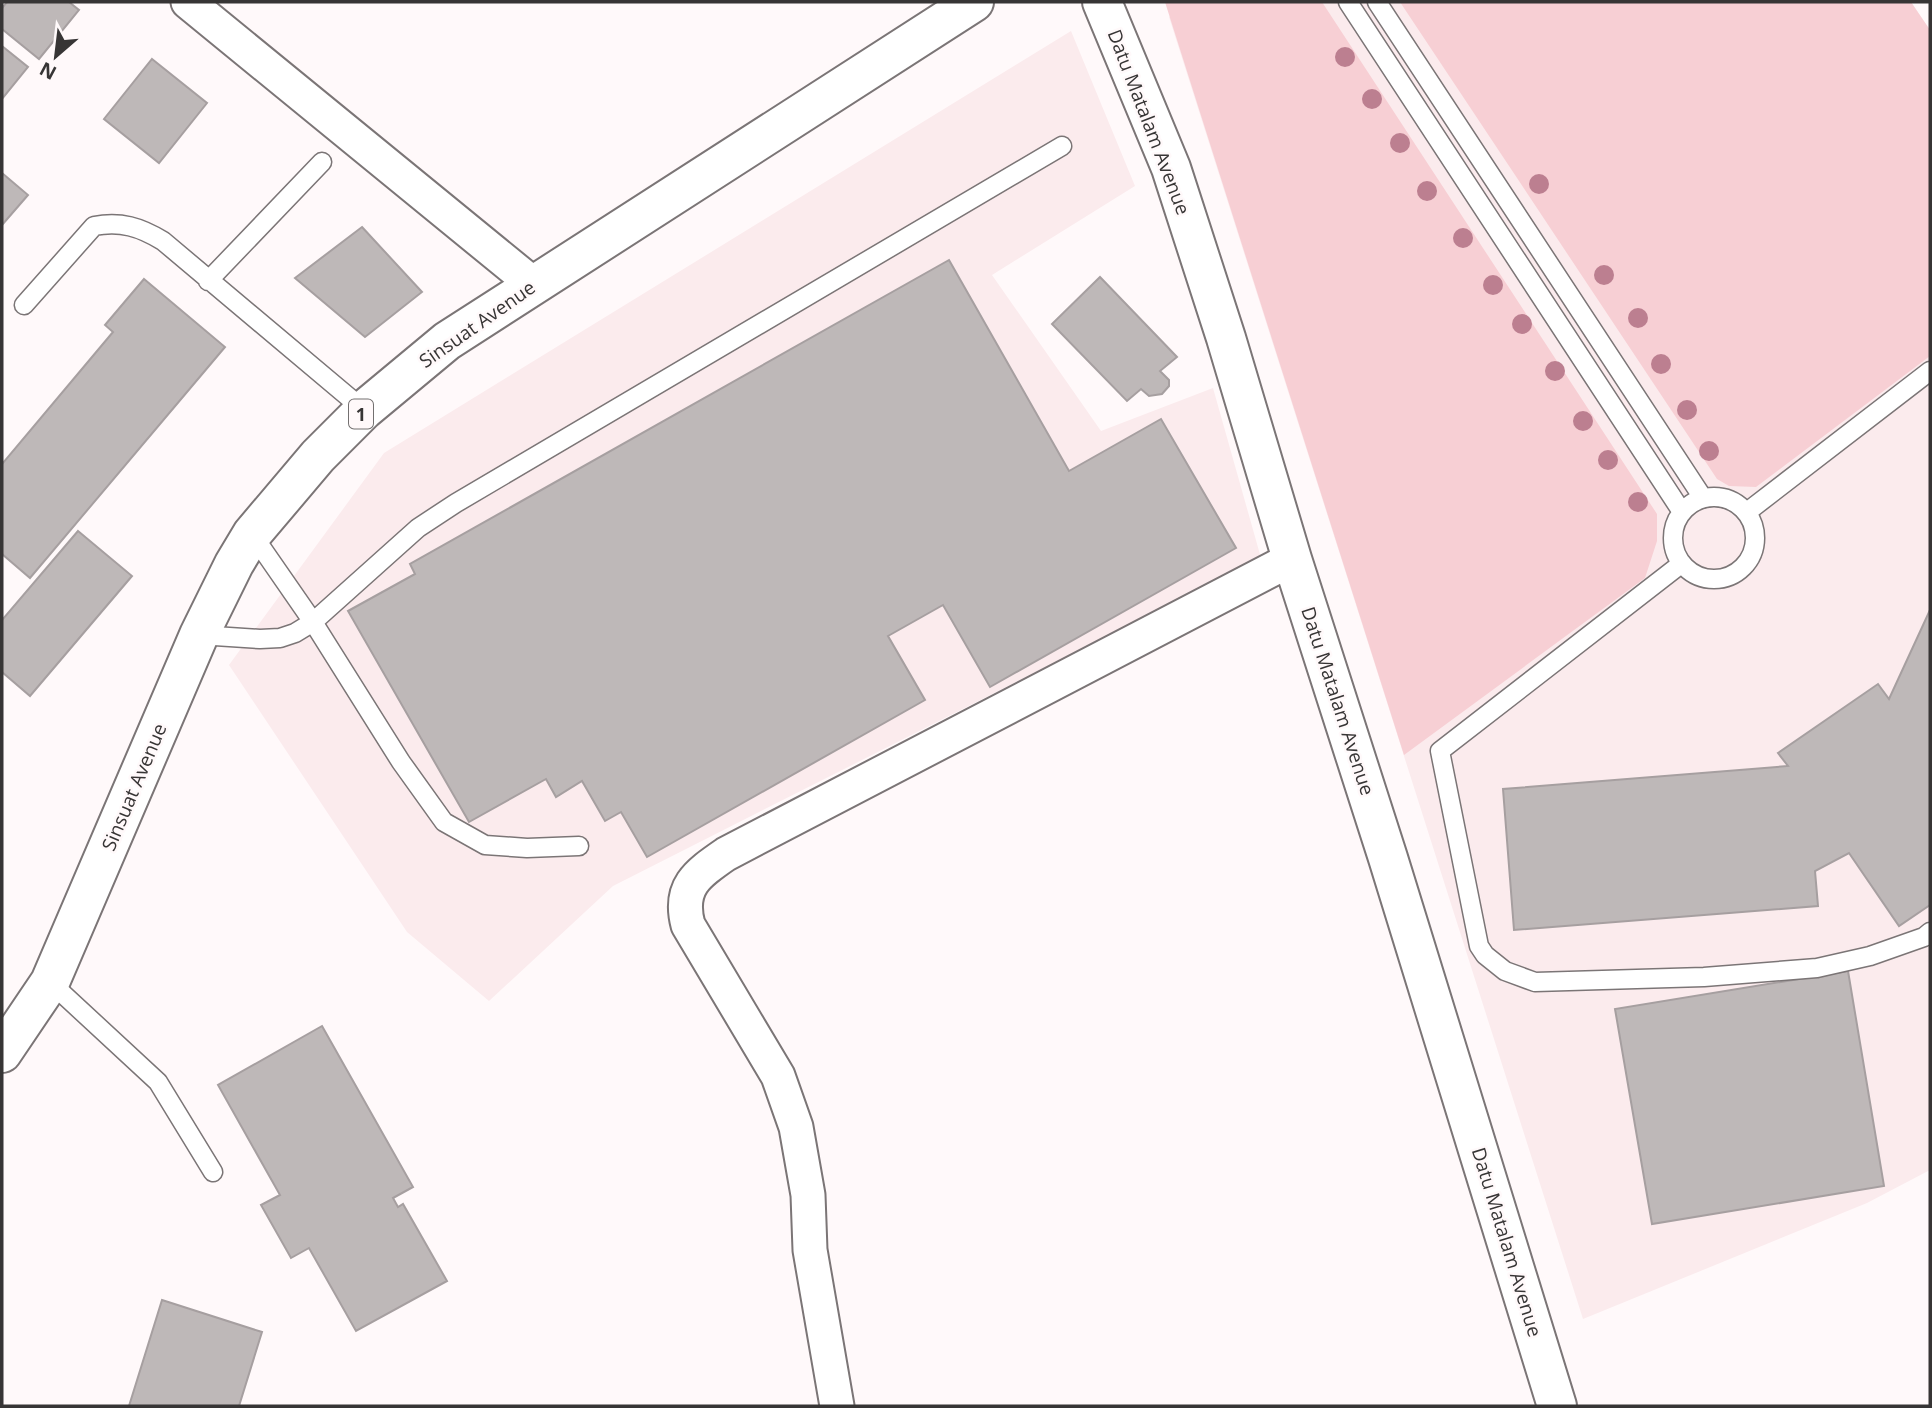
<svg xmlns="http://www.w3.org/2000/svg" width="1932" height="1408" viewBox="0 0 1932 1408" font-family="'Open Sans',sans-serif">
  <rect width="100%" height="100%" fill="#fff9fa"/>
  <path fill="#fbebed" d="M1195,2h716l19,28v1140l-63,33 -284,116 -414,-1302z
    M1071,31l64,155 -143,89 109,156 112,-43 48,170 -648,328 -124,115 -82,-69 -178,-267 155,-212z"/>
  <path fill="#f7cfd4" d="M1165,2h157l335,512v27l-12,37 -241,177z
    M1400,2h511l19,28v326l-174,131 -27,-1 -12,-7z"/>
  <path fill="#beb8b8" stroke="#a69fa0" stroke-width="2" d="M7,2h62l10,8 -40,49 -37,-30v-21z
    M2,46l26,21 -26,32z
    M152,59l55,44 -48,60 -55,-44z
    M2,173l26,22 -26,30z
    M362,227l60,65 -57,45 -70,-59z
    M949,260l120,211 92,-52 75,129 -246,139 -47,-82 -55,31 37,64 -278,157 -26,-45 -16,9 -23,-40 -26,16 -10,-18 -77,43 -121,-211 67,-37 -5,-10z
    M1100,277l77,80 -17,14 9,9v6l-7,8 -13,2 -8,-7 -14,12 -75,-77z
    M144,279l81,68 -195,231 -28,-24v-90l111,-132 -8,-7z
    M78,531l54,45 -102,120 -28,-24v-52z
    M1930,610v295l-31,21 -50,-73 -34,18 3,35 -304,24 -11,-141 285,-23 -10,-13 100,-69 11,15z
    M1848,971l36,215 -232,38 -37,-215z
    M322,1026l91,161 -20,11 5,9 5,-3 44,77 -91,50 -47,-83 -18,10 -30,-53 19,-10 -62,-110z
    M162,1300l100,32 -23,74h-110z"/>
  <g fill="none" stroke-linecap="round" stroke-linejoin="round">
    <defs>
      <path id="lane" d="M1348,2l334,510
        M1377,2l326,496
        M208,281l114,-119
        M24,305l70,-79c27,-5 46,1 69,15l201,169
        M1673 538a41 41 0 1 1 82 0a41 41 0 1 1-82 0Z
        M1747,512l183,-141
        M252,534l61,88 88,140 43,60 41,23 42,3 52,-2
        M1681,564l-241,187 39,195 6,9 20,16 30,11 169,-5 113,-9 53,-12 54,-19 6,-5
        M199,635l61,4 20,-1 15,-5 18,-11 105,-94 38,-25 606,-357
        M50,982l108,100 55,90"/>
      <path id="street" d="M188,2l345,282
        M837,1406l-27,-156 -2,-55 -12,-68 -18,-51 -90,-151c-10,-38 9,-51 38,-71l566,-295"/>
      <path id="secondary" d="M1102,2l69,166 55,170 66,221 96,299 169,548"/>
      <path id="primary" d="M2,1053l48,-71 149,-347 35,-71 18,-30 66,-78 46,-46 83,-69 527,-339"/>
    </defs>
    <use href="#lane" stroke="#7b7576" stroke-width="21"/>
    <use href="#street" stroke="#7b7576" stroke-width="37"/>
    <use href="#secondary" stroke="#7b7576" stroke-width="42"/>
    <use href="#primary" stroke="#7b7576" stroke-width="42"/>
    <use href="#lane" stroke="#fff" stroke-width="18"/>
    <use href="#street" stroke="#fff" stroke-width="33"/>
    <use href="#secondary" stroke="#fff" stroke-width="38"/>
    <use href="#primary" stroke="#fff" stroke-width="38"/>
  </g>
  <g fill="#bc7f90">
    <circle cx="1345" cy="57" r="10"/>
    <circle cx="1372" cy="99" r="10"/>
    <circle cx="1400" cy="143" r="10"/>
    <circle cx="1539" cy="184" r="10"/>
    <circle cx="1427" cy="191" r="10"/>
    <circle cx="1463" cy="238" r="10"/>
    <circle cx="1604" cy="275" r="10"/>
    <circle cx="1493" cy="285" r="10"/>
    <circle cx="1638" cy="318" r="10"/>
    <circle cx="1522" cy="324" r="10"/>
    <circle cx="1661" cy="364" r="10"/>
    <circle cx="1555" cy="371" r="10"/>
    <circle cx="1687" cy="410" r="10"/>
    <circle cx="1583" cy="421" r="10"/>
    <circle cx="1709" cy="451" r="10"/>
    <circle cx="1608" cy="460" r="10"/>
    <circle cx="1638" cy="502" r="10"/>
  </g>
  <g text-anchor="middle" dominant-baseline="central" stroke-width="5" stroke-linejoin="round" paint-order="stroke">
    <rect fill="#fff9fa" stroke="#737070" stroke-width="2" x="349" y="399.5" width="24" height="29" rx="5"/>
    <g font-size="18" font-weight="bold" fill="#373535">
      <text x="361" y="414">1</text>
    </g>
    <g font-size="19" fill="#373535" stroke="#fff9fa">
      <text transform="translate(1149 122) rotate(69)">Datu Matalam Avenue</text>
      <text transform="translate(477 324) rotate(-35)">Sinsuat Avenue</text>
      <text transform="translate(1338 701) rotate(72)">Datu Matalam Avenue</text>
      <text transform="translate(134 787) rotate(-67)">Sinsuat Avenue</text>
      <text transform="translate(1507 1242) rotate(73)">Datu Matalam Avenue</text>
    </g>
  </g>
  <rect width="1932" height="1408" fill="none" stroke="#373535" stroke-width="7"/>
  <g transform="translate(56 56) rotate(208)" stroke="#fff9fa" stroke-width="5" paint-order="stroke">
  <path d="M0-5L12 26L0 18L-12 26Z" fill="#373535"/>
  <text y="-10" font-size="19" font-weight="bold" text-anchor="middle" fill="#373535">N</text>
  </g>
</svg>
